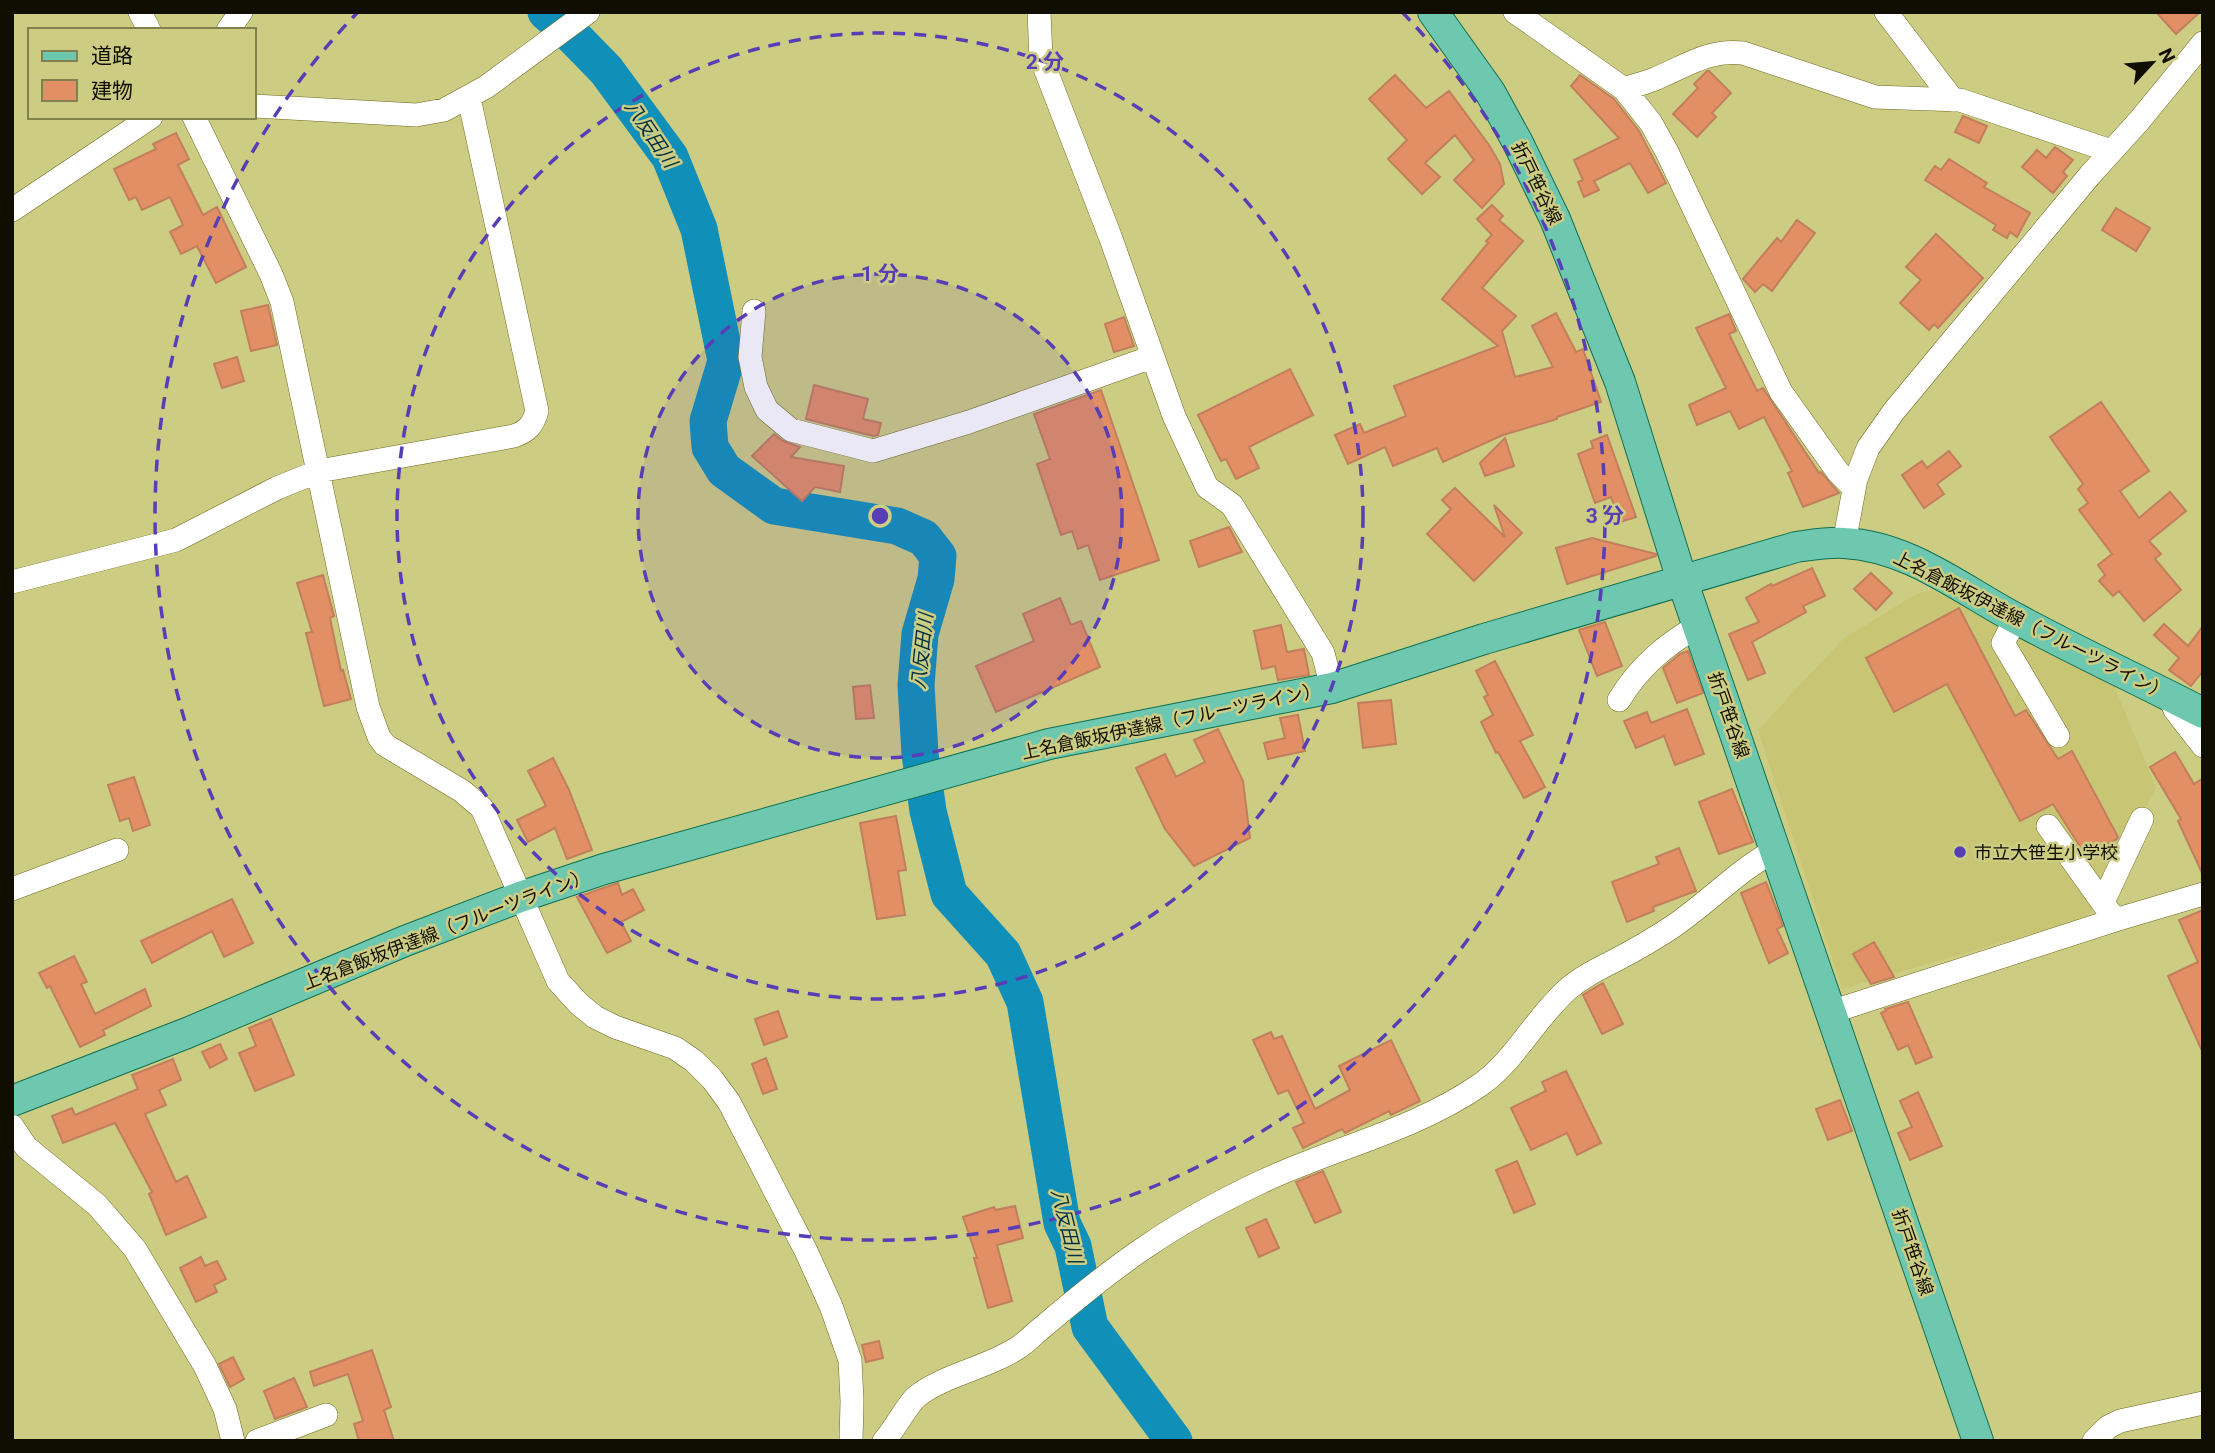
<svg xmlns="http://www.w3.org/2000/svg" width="2215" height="1453" viewBox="0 0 2215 1453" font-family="Roboto,'Noto Sans JP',sans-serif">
  <rect width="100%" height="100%" fill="#cdcc83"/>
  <path fill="#c8c674" d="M1932,590l179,88 45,110 -68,129 -246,72 -84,-259 85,-91 73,-45z"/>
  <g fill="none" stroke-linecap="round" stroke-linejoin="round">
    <path stroke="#1090b9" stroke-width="37" d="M546,12l21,18 39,40 64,87 29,72 27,132 -18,60 2,26 14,23 50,36 123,20 27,12 14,18 -2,23 -16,55 -4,51 4,69 8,57 21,83 54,60 22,48 37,221 11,23 17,81 84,114"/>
  </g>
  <path fill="#e28f65" stroke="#c17f5d" stroke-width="2" d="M2156,12h44l-24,22z
    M1707,71h2l22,22 -19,20 4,4 -19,20 -24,-23 25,-26 -4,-4z
    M1395,75l31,33 23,-17 40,54 11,19 4,20 -22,24 -28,-28 20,-20 -19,-25 -30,28 15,14 -18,17 -34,-35 19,-19 -38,-41z
    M1580,75l34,24 25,32 27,52 -18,10 -18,-30 -36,18 5,9 -15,7 -6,-15 5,-2 -9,-20 45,-22 -48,-52z
    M1963,116l24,10 -8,17 -24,-11z
    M176,133l13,26 -11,6 25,50 14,-8 29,60 -30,16 -19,-37 -16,8 -11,-22 13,-7 -13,-28 -28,13 -6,-13 -7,3 -15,-31 42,-20 -3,-5z
    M2055,147l18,13 -10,12 4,4 -14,17 -31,-26 15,-17 9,8z
    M1949,159l38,24 -3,4 46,26 -13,24 -7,-5 -3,6 -14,-8 3,-5 -71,-45 10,-14 6,4z
    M1492,205l11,11 -4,4 24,21 -41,47 34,28 -14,15 13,46 38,-10 -21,-41 24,-13 20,39 7,-3 18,53 -44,15v2l-54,16 -60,27 -6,-14 -44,18 -8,-19 -37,17 -13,-29 25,-11 4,9 42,-17 -12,-30 104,-40 -56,-47 46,-56 -2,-2 6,-6 -15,-16z
    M2116,208l34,20 -14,23 -34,-21z
    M1797,220l18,13 -43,58 -9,-7 -8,8 -12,-13 34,-41 4,4z
    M1936,234l47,44 -45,50 -4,-4 -5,6 -29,-27 21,-23 -15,-13z
    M268,305l9,40 -26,6 -10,-40z
    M1729,314l7,17 -7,3 28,57 6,-3 56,85 2,-1 18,21 -36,14 -15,-34 4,-2 -28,-54 -25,12 -9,-18 -33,14 -8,-20 37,-17 -30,-60z
    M1124,317l10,29 -20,6 -9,-28z
    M237,357l7,24 -22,7 -8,-24z
    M1290,369l23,46 -64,32 10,21 -23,11 -10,-20 -5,2 -23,-46z
    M814,385l54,14 -5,20 18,4 -3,12 -5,1 -67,-17z
    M1101,390l58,170 -59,20 -12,-35 -10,4 -6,-18 -11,4 -24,-71 13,-5 -16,-45z
    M2101,402l48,69 -29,20 19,27 31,-26 16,19 -37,30 12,13 -6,5 26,31 -37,31 -25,-30 -6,5 -14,-15 6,-6 -7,-10 14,-11 -33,-44 9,-7 -10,-14 5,-5 -33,-47z
    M774,434l9,7 17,6 -9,10 53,9 -4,26 -25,-5 -13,14 -50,-45z
    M1607,435l29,82 -16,5 -9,-25 -16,6 -17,-49 15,-6 -2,-7z
    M1505,438l9,28 -29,10 -5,-13z
    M1949,451l12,15 -24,18 7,10 -20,14 -22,-33 20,-14 5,7z
    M1455,488l50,49 -11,-32 28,28 -48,48 -47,-47 24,-25 -9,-9z
    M1229,527l13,25 -43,15 -9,-26z
    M1592,538l64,16v2l-89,28 -11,-36z
    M1812,568l13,28 -22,10 3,6 -54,30 13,31 -17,7 -19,-46 30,-12 -13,-24 25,-14 1,2z
    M1871,573l21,20 -16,17 -22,-21z
    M323,575l11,41 -4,2 11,53 2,-1 8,29 -27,7 -18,-73 6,-1 -15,-49z
    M1060,598l11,27 10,-4 19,46 -104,45 -20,-46 58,-25 -11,-27z
    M1959,608l56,108 11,-6 32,49 14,-8 46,86 -1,2 -31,17 -33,-52 -33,17 -73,-137 -53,28 -28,-54z
    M1605,622l17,44 -25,10 -18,-46z
    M2164,624l24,22 15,-20v45l-12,15 -22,-16 10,-12 -25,-23z
    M1281,625l6,27 17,-3 5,26 -31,5 -3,-14 -13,3 -8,-38z
    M1688,651l15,42 -26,10 -14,-35 17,-14z
    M1495,661l38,74 -13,6 25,46 -21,11 -26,-46 -2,1 -15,-31 12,-7 -9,-18 4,-2 -12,-24z
    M870,685l4,33 -18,1 -3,-32z
    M1391,700l5,44 -33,4 -5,-45z
    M1687,709l17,45 -29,11 -11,-29 -28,12 -12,-27 23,-9 4,11z
    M1298,715l7,36 -37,8 -4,-16 21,-5 -5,-20z
    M1218,729l25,52 7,57 -56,28 -29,-37 -29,-61 29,-14 11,23 29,-15 -11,-22z
    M2175,752l19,32 9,-6v97l-25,-54 3,-2 -31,-52z
    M553,758l16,32 23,60 -25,9 -12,-31 -27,14 -11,-22 29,-14 -18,-35z
    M134,777l16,48 -17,6 -4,-13 -9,3 -12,-36z
    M1732,789l21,53 -34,12 -20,-52z
    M896,816l10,54 -8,1 7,44 -28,4 -17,-96z
    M1679,848l17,43 -43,16 1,4 -27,11 -15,-40 47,-18 -3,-7z
    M1766,882l17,44 -6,3 11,24 -19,10 -28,-70z
    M618,883l4,12 11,-6 11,21 -23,12 10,19 -24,12 -30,-56z
    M232,899l21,44 -29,14 -12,-26 -60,32 -11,-22z
    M2203,910v143l-35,-77 30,-14 -19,-42z
    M1874,942l20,35 -23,7 -18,-30z
    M74,956l13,26 -6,2 14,30 50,-25 6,17 -48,24 2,5 -25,12 -30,-61 -3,2 -8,-15z
    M1603,983l20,41 -21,10 -19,-39z
    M1908,1002l24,55 -16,7 -8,-19 -10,5 -17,-37 5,-2 -1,-2z
    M778,1011l9,26 -23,8 -9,-26z
    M271,1019l23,56 -39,16 -16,-38 17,-7 -7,-18z
    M1271,1032l3,7 8,-3 33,73 35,-19 -11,-24 52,-26 29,61 -29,14 -2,-4 -44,22 -3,-4 -39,19 -10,-20 11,-5 -16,-33 -10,4 -25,-54z
    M220,1044l7,15 -17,9 -8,-16z
    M766,1058l11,31 -14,5 -11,-30z
    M173,1059l8,21 -22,10 7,15 -21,9 31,68 11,-6 19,41 -40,18 -17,-41 3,-2 -37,-69 -52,20 -11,-27 20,-8 3,7 63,-26 -6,-14z
    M1566,1071l35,72 -24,12 -10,-22 -36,17 -20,-42 35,-17 -4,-9z
    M1918,1092l24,54 -32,14 -12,-27 14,-6 -12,-26z
    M1840,1100l12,31 -24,9 -12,-31z
    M1517,1161l18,43 -21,9 -18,-43z
    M1323,1171l18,41 -26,11 -19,-41z
    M1015,1206l8,32 -26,7 15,56 -24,7 -14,-50h3l-14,-41 31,-10 1,3z
    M1266,1219l13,29 -20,9 -13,-29z
    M201,1257l4,9 12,-5 9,18 -12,6 3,7 -21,10 -16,-34z
    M879,1341l4,17 -17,4 -4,-17z
    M372,1350l19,57 -7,3 10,31h-35l-5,-17 9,-3 -15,-47 -34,12 -4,-14z
    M233,1357l11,22 -14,8 -11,-23z
    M294,1378l13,29 -32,12 -11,-28z"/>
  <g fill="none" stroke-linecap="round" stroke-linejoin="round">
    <defs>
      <path id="minor" d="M140,12l9,18
        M1039,12l2,46 69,178 64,180 33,71 25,18 91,148 9,35
        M1515,12l109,77c11,-4 22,-6 33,-11 29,-12 52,-29 86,-25l132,44 85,3 151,51
        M1886,12l67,88
        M228,30l13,-18
        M1624,89l27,34 16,29 114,240 57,80 16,16
        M254,106l162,9 28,-5 42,-23 102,-75
        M194,117l77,157 11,28 86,405 11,30 6,8 77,46 20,17 76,173 21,23 16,13 20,10 60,21 19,13 18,18 17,23 77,149 25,55 19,54 2,41 -1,40
        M12,210l139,-93
        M754,311l-4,46 6,30 11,23 24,20 82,21 96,-29 183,-65
        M1844,543l12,-64 12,-31 26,-37 196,-236 49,-54 64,-78
        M12,582l164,-42 101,-52 42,-17 195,-35c14,-5 19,-11 23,-25l-68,-313
        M2016,618l-13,25 55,93
        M2169,695l6,15 28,36
        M1619,700c20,-33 46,-55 79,-74
        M2048,826l67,94
        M12,889l105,-39
        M2103,902l39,-83
        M1831,1012l284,-92 88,-26
        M12,1126l14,21 71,58 38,44 70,117 20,43 8,32
        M257,1441l69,-26
        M884,1441c10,-11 24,-37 32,-44 27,-22 72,-29 103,-50 9,-6 16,-14 25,-21 33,-28 67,-56 103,-80 35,-24 76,-46 114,-64 72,-34 152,-51 219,-97 33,-22 56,-68 88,-96 14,-12 30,-20 46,-28 21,-11 42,-23 61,-36 36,-25 61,-53 100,-75
        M2094,1441l14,-14 12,-6 83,-18"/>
      <path id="major" d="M1433,12l57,80 28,51 37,76 65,163 62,198 296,861
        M12,1101l175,-68 218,-92 115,-44 84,-28 445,-125 283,-56 152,-49 312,-92c15,-2 32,-5 48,-4 65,3 118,47 173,76 61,33 124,62 186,94"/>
    </defs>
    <use href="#minor" stroke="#6c6a1f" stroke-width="24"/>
    <use href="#major" stroke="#0e6f50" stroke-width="32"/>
    <use href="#minor" stroke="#fff" stroke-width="23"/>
    <use href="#major" stroke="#6ec8b0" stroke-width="30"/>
  </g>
  <circle cx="880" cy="516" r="242" fill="#583eb6" fill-opacity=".12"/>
  <g fill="none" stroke="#583eb6" stroke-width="3.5" stroke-dasharray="12 9">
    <circle cx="880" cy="516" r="242"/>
    <circle cx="880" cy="516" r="483"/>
    <path d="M1402 12A725 725 0 1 1 358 12"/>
  </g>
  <circle fill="#583eb6" stroke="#cdcc83" stroke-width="2.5" cx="1960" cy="852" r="7"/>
  <g text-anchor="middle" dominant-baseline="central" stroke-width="5" stroke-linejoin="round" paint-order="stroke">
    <g font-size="18" fill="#100e00" stroke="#cdcc83">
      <text transform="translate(1537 183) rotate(64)">折戸笹谷線</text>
      <text transform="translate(2031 625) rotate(27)">上名倉飯坂伊達線（フルーツライン）</text>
      <text transform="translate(1729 715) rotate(71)">折戸笹谷線</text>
      <text transform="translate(1171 721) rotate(-12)">上名倉飯坂伊達線（フルーツライン）</text>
      <text transform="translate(446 929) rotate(-21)">上名倉飯坂伊達線（フルーツライン）</text>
      <text transform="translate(1913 1252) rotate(71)">折戸笹谷線</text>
    </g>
    <g font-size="18" fill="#100e00" stroke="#cdcc83" text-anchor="start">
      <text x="1974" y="852">市立大笹生小学校</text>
    </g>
    <g font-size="19" font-style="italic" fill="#003142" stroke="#cdcc83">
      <text transform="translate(651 134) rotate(56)">八反田川</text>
      <text transform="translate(922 651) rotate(-84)">八反田川</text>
      <text transform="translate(1067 1226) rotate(76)">八反田川</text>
    </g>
  </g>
  <circle cx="880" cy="516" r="10" fill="#583eb6" stroke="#cdcc83" stroke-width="3.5"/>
  <g font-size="21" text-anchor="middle" font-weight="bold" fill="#583eb6" stroke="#cdcc83" stroke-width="5" stroke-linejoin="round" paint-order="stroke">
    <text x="1045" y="69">2 分</text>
    <text x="880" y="281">1 分</text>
    <text x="1605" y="523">3 分</text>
  </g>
  <rect width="2215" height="1453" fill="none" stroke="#100e00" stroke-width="28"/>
  <rect x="28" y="28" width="228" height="91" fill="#cdcc83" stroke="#81804f" stroke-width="2"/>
  <rect x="42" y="51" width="35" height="10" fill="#6ec8b0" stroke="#81804f" stroke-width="2"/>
  <text x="91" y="63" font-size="21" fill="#100e00">道路</text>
  <rect x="42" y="80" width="35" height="21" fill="#e28f65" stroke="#81804f" stroke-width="2"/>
  <text x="91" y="98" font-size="21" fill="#100e00">建物</text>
  <g transform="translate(2152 63) rotate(64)" stroke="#cdcc83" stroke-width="5" paint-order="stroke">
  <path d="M0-5L12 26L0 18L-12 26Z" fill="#100e00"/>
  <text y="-10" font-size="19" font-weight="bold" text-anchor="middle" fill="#100e00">N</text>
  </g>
</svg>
